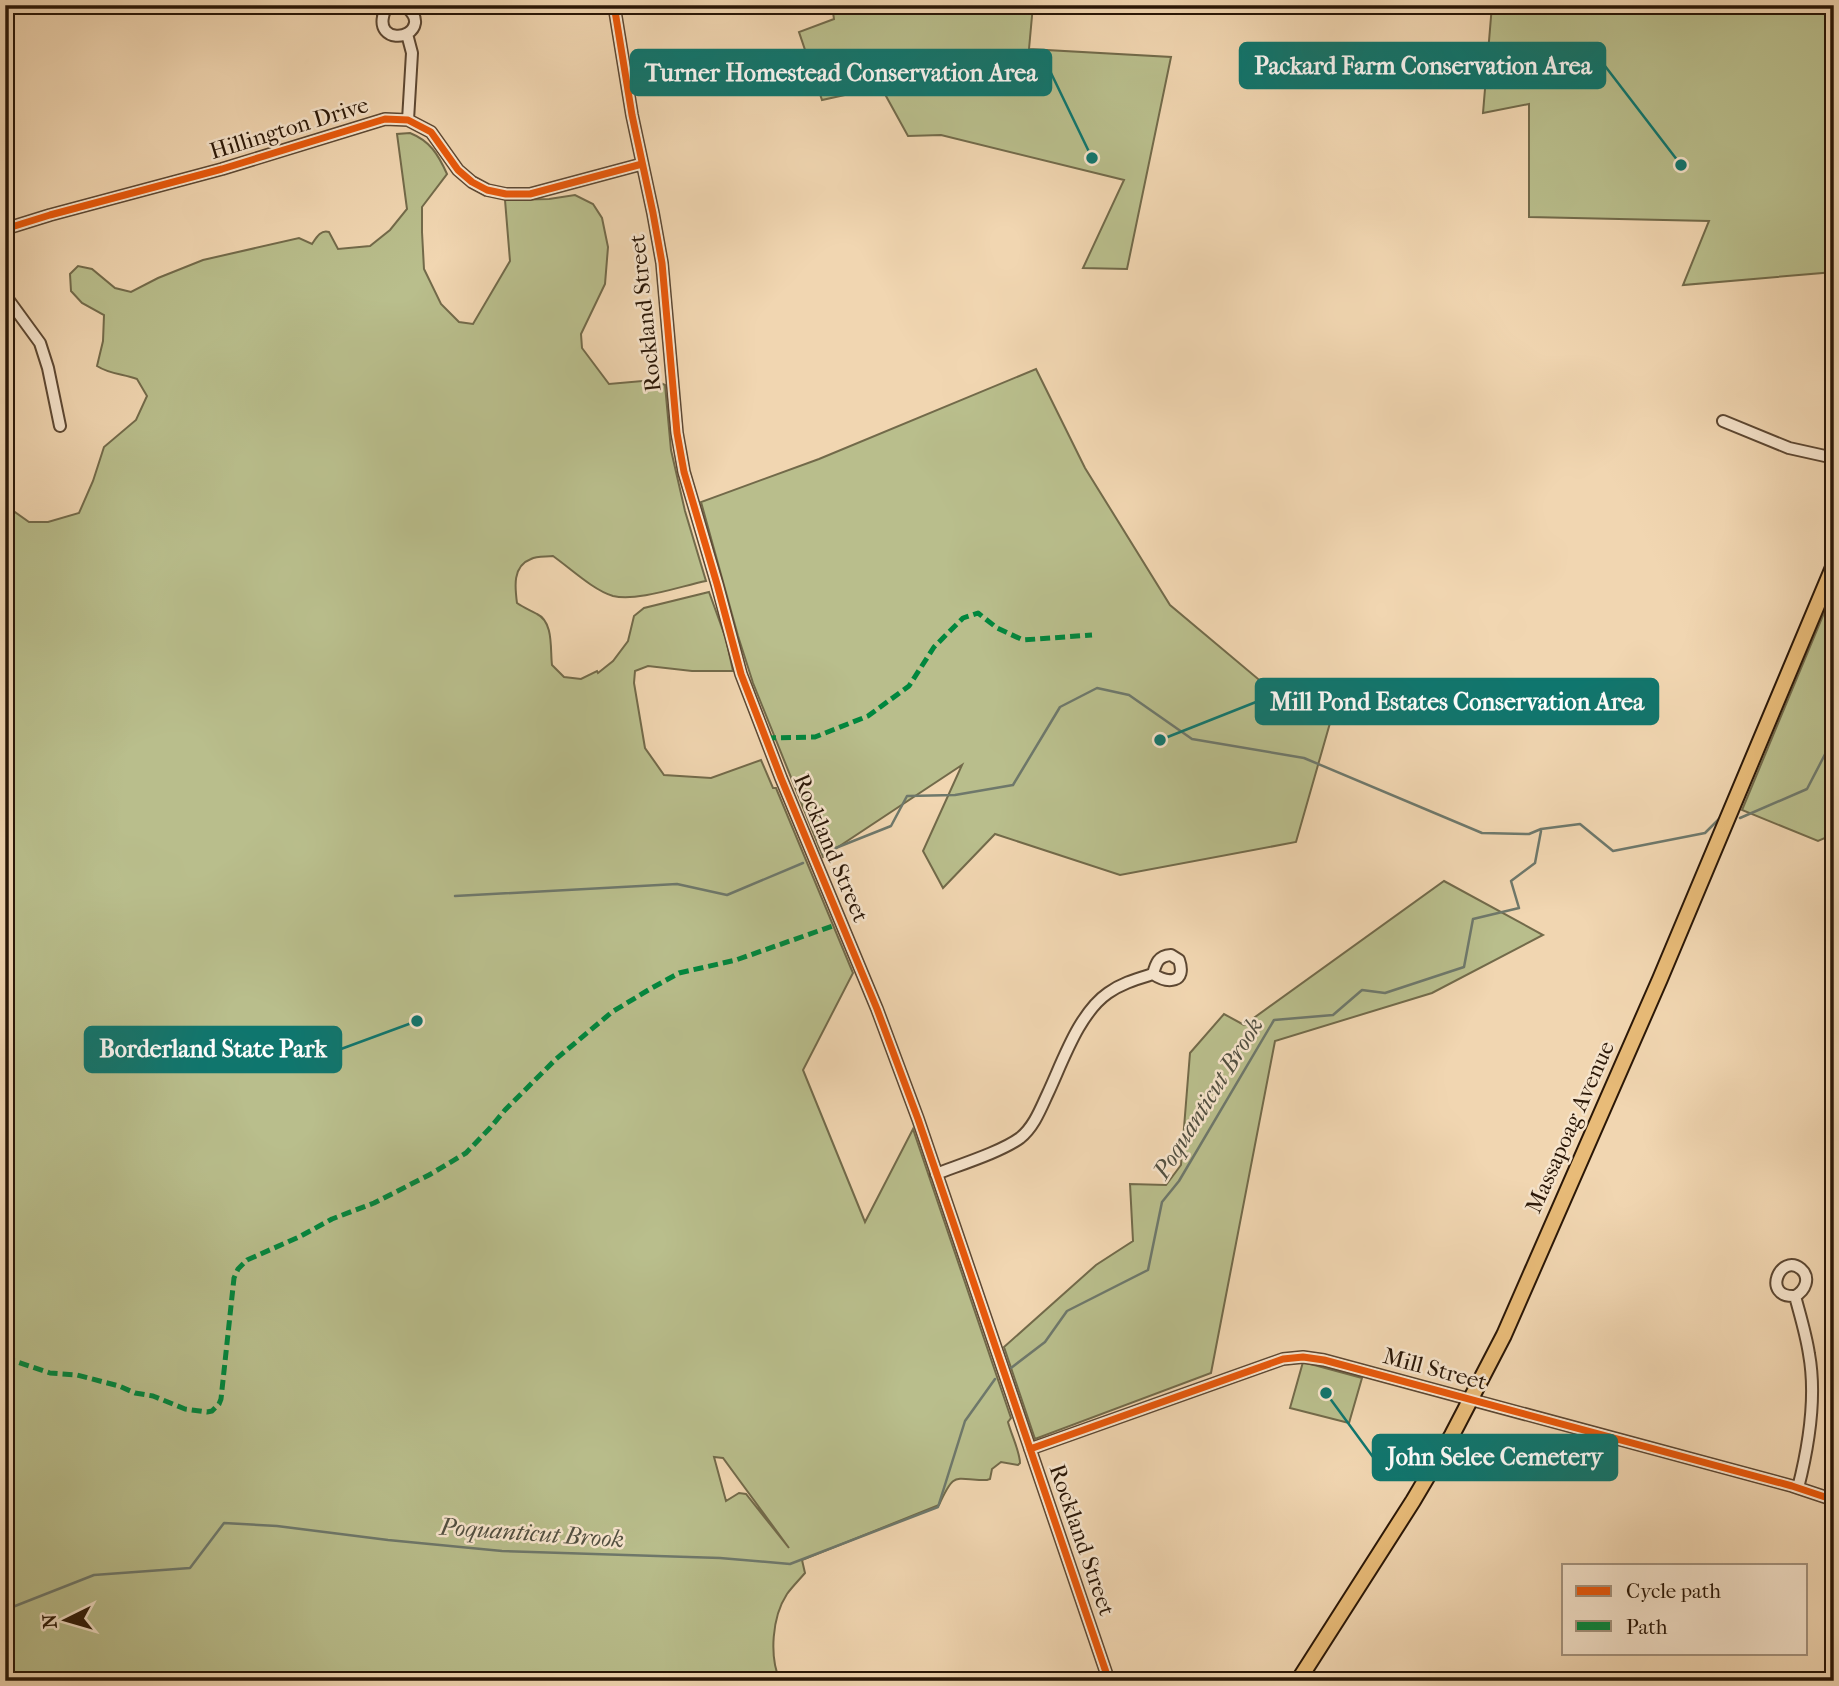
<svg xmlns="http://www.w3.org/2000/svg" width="1839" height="1686" viewBox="0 0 1839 1686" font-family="'IM FELL French Canon',serif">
  <rect width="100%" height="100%" fill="#f1d6b1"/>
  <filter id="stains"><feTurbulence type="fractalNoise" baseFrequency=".00286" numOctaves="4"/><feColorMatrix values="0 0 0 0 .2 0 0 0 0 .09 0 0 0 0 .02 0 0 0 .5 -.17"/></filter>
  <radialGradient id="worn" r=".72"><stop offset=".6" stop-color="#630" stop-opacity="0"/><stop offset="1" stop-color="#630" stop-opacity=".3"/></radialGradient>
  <path fill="#b9be8c" stroke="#726a4a" stroke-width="2" fill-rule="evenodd" d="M832,5h201l-4,44 142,8 -44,212 -44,-1 41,-88 -183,-45 -33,1 -27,-49 -59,13 -23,-68 35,-13z
    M1492,5h342v267l-151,13 26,-64 -180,-4v-113l-46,9z
    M410,133c20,8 28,21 37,41l-25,33v25l2,37 17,35 18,18 14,2 37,-63 -5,-61 44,-1 26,-4 18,9 9,14 6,29 -3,37 -24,50 1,14 27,36 45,-4 11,5 6,65 14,61 21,70c-25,5 -69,21 -93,15 -20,-6 -43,-28 -60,-40 -7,1 -16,0 -22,3 -19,7 -16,29 -14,44 7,5 13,7 20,11 17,8 13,36 15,51l12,12 17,2 16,-8 1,2 15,-12 15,-20 6,-25 10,-8 65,-16 17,47 7,32h-41l-44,-5 -13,5 -1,12 11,65 19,27 47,3 50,-18 12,28h3l77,185 -50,97 62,152 48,-93 98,289 -3,4c3,12 12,30 12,41l-2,2 -17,-3 -9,7 -2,10 -3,1c-33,0 -32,-10 -48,25l-137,55 3,13c-6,7 -13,14 -18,21 -15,23 -18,62 -7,87h-775v-1176l24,17h19l31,-9 14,-32 11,-34 32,-27 11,-24 -10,-17c-14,-5 -28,-5 -40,-13l6,-25 1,-26 -22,-12 -11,-12 -1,-17 8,-8 14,3 23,19 16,4 27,-14 45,-18 96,-22 13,6c4,-6 9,-15 17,-12l9,17 32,-3 20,-16 17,-21 -10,-75zM714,1457l9,1 66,90 -43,-54 -7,-1 -13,8z
    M1036,369l49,99 85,137 94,79 68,32 -36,126 -176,33 -125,-41 -52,54 -20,-37 39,-86 -139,92 -70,-174 -15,-47 -37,-134 118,-43z
    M1834,589v235l-9,14 -7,3 -76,-31z
    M1444,881l99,54 -111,58 -157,48 -64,332 -176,66 -31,-92 92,-82 37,-24 -3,-57 36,1 15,-20 9,-112 34,-39 20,11z
    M1303,1362l59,16 -13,45 -59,-15z"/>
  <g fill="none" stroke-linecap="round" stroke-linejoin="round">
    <path stroke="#6e786b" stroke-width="2.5" d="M1740,818l67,-29 27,-52
      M823,853l68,-27 16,-30 48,-1 58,-10 47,-78 37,-19 32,7 63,44 112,19 178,75 47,1 12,-5 39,-5 33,27 92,-18 15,-15
      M455,896l222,-12 50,11 76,-32
      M1011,1368l34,-26 22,-31 81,-41 14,-68 17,-21 95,-161 59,-5 29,-25 23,3 79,-26 9,-48 46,-11 -8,-27 24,-18 6,-32
      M5,1601l5,7 84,-33 96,-7 34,-45 53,3 111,14 114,11 218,7 70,6 148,-57 27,-86 30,-42"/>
    <defs>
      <path id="minor" d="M394,5c-7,3 -10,5 -11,12 -5,24 29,24 32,6 1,-8 -6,-14 -12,-18
        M614,5l18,110 21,98 9,50 15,170 7,39 33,112 24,90 40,104 96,231 41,110 191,562
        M407,34l5,19 -4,67
        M5,229l45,-14 172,-46 163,-50 23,1 23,12 27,38 14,12 15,8 19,4h24l112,-30
        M5,295l35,48 8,25 12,58
        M1723,421l66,27 45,10
        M936,1174c23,-9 65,-22 84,-36 14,-11 21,-30 28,-45 15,-32 31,-80 60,-100 14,-10 29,-14 45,-19 15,10 34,9 26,-14l-8,-5c-13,1 -15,8 -18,19
        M1795,1296c10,-5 16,-18 6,-27 -21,-17 -40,29 -6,27 5,19 11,38 14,58 8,44 0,91 -11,134
        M1030,1449l253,-90 20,-2 21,3 468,126 42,14"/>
      <path id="major" d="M1298,1681l115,-180 39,-66 52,-100 156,-356 174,-414"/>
    </defs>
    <use href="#minor" stroke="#5c4732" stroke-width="14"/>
    <use href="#major" stroke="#2a1707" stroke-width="18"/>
    <use href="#minor" stroke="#f6e4cc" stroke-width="10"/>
    <use href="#major" stroke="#e8bb78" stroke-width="14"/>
    <path stroke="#00873e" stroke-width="5" stroke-dasharray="10 5" stroke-linecap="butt" d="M766,738l49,-1 53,-21 41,-30 25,-39 29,-29 15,-5 19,15 26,12 69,-5
      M5,1358l45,15 27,2 42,11 16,7 18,3 32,13 22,3 5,-1 7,-7 2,-5 13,-121 4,-9 9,-9 52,-23 33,-18 42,-16 55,-28 37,-22 24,-25 15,-18 51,-51 56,-47 38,-23 29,-16 57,-13 105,-37"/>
    <defs>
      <path id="cycleway" d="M614,5l18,110 21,98 9,50 15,170 7,39 33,112 24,90 40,104 96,231 41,110 191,562
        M5,229l45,-14 172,-46 163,-50 23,1 23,12 27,38 14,12 15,8 19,4h24l112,-30
        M1030,1449l253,-90 20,-2 21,3 468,126 42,14"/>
    </defs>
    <use href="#cycleway" stroke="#f6e4cc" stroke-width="11"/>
    <use href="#cycleway" stroke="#e8590c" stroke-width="7"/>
  </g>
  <g text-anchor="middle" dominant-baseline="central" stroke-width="5" stroke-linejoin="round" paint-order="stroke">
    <g font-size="23" fill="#2a1707" stroke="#f6e4cc">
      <text transform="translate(289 128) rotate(-17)">Hillington Drive</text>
      <text transform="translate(645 313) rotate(-96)">Rockland Street</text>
      <text transform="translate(831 848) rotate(67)">Rockland Street</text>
      <text transform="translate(1570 1127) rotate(-66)">Massapoag Avenue</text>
      <text transform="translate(1435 1369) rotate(15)">Mill Street</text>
      <text transform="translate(1082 1540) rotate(71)">Rockland Street</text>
    </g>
    <g font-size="24" font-style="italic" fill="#525041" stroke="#f6e4cc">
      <text transform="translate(1208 1098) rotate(-58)">Poquanticut Brook</text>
      <text transform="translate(532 1533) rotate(4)">Poquanticut Brook</text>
    </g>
  </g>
  <path fill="none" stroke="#0f766e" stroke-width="2.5" d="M1681 165L1605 66M1092 158L1051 73M1160 740L1256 702M417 1021L341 1049M1326 1393L1373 1457"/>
  <g fill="#0f766e" stroke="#f6e4cc" stroke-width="2.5">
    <circle cx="1681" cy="165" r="7"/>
    <circle cx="1092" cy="158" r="7"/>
    <circle cx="1160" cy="740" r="7"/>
    <circle cx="417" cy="1021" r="7"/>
    <circle cx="1326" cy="1393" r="7"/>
  </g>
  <g fill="#0f766e" stroke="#0f766e" stroke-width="2.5">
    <rect x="1240" y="43" width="365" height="45" rx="7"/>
    <rect x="631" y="50" width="420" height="45" rx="7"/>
    <rect x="1256" y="679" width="402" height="45" rx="7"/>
    <rect x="85" y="1027" width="256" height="45" rx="7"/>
    <rect x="1373" y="1435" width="244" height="45" rx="7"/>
  </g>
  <g font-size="24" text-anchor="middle" font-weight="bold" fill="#fff">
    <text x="1423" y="74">Packard Farm Conservation Area</text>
    <text x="841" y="81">Turner Homestead Conservation Area</text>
    <text x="1457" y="710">Mill Pond Estates Conservation Area</text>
    <text x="213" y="1057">Borderland State Park</text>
    <text x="1495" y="1465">John Selee Cemetery</text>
  </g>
  <rect width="1839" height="1686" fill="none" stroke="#f1d6b1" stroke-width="28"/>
  <rect x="7" y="7" width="1825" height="1672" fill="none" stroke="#2a1707" stroke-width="3.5"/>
  <rect x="14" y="14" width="1811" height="1658" fill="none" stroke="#2a1707" stroke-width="2"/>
  <rect x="1562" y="1564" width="245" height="91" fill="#f6e4cc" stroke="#a4927d" stroke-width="2"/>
  <rect x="1576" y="1586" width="35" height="10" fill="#e8590c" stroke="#a4927d" stroke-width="2"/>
  <text x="1626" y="1598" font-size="21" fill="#2a1707">Cycle path</text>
  <rect x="1576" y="1621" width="35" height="10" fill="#00873e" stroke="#a4927d" stroke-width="2"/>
  <text x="1626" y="1634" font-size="21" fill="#2a1707">Path</text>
  <g transform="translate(66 1620) rotate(265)" stroke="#f6e4cc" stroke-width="5" paint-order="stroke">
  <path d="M0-5L12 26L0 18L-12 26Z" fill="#2a1707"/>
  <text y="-10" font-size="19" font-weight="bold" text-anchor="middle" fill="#2a1707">N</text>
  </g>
  <rect width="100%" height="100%" filter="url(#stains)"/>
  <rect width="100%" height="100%" fill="url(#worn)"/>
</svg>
